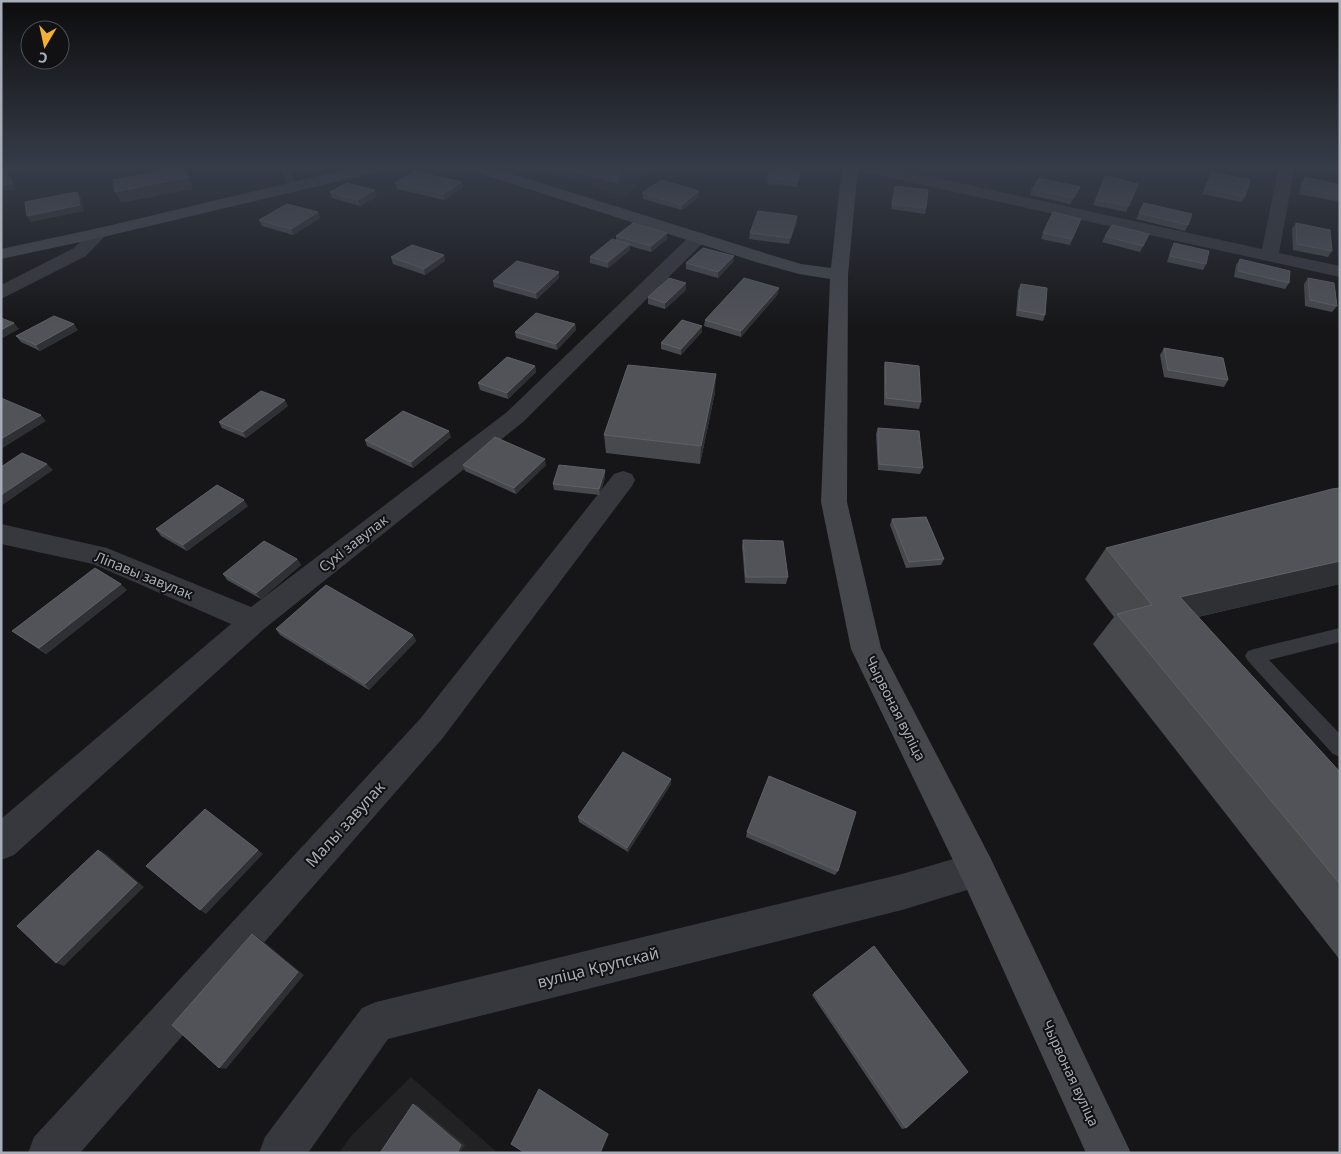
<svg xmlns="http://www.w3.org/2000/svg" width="1341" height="1154" viewBox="0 0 1341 1154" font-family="'Noto Sans',sans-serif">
  <rect width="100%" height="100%" fill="#161618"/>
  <path fill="#222225" d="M527,166h131l-34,31z
    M411,1077l87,76h-159l12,-17z"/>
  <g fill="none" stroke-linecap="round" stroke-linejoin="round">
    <path fill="#37383d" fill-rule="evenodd" d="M277,166h9l13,21 -2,2h-6z
      M1340,628v14l-71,18 71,74v23l-7,-3 -85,-93 -3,-5 3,-5 6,-2z"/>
    <path fill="#37383d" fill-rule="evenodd" d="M853,166h29l380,83 17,-83h16l-16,87 61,13v11l-480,-106 -5,-2z
      M99,228l6,1 3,4 -22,23 -85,43v-14l73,-37 19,-19z
      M698,233l6,1 3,4 -3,4 -181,180 -259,207 -250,226 -13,5v-41l230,-195 -138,-60 -92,-20v-20l106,24 144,59 256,-195 185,-178z
      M623,471l9,3 3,6 -3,6 -190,253 -362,414h-52l6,-16 386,-418 194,-245z
      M977,852l13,5 5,13 -5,13 -88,27 -514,129 -80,114h-49l6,-16 97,-129 14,-6 526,-128z"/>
    <path fill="#45474d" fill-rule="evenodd" d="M1,166h24l-2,3 -22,6z
      M361,166h27l-2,3 -5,2 -282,67 -98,21v-10l98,-21z
      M464,166h23l284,89 30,9 30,4 11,-102h16l-10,109 -1,227 34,146 109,209 141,296h-45l-122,-270 -113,-234 -30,-147 9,-223 -31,-5 -40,-11 -293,-94z"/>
  </g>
  <path fill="#47494d" d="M545,166h95v2l-21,16z
    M802,166l-5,21 -30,-3 1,-6z
    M1313,166h27v5z
    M1212,172l33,25 -4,5 -39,-8z
    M1105,176l33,8 -12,28 -33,-7z
    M1305,177l35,8v17l-41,-8 2,-11z
    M462,182l1,5 -19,13 -47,-11 -2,-6z
    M895,186l31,22 -1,6 -34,-5z
    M1080,187l-3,6 -7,11 -40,-9 2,-6z
    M699,191v6l-17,13 -39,-11 -1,-6z
    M330,192l47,4 -17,10 -28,-8z
    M1144,203l44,22 -3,6 -49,-12z
    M797,216v6l-8,22 -40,-5 1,-6z
    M320,218l-27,17 -31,-9 -3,-6z
    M1081,219l-11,26 -29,-6 2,-6z
    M1296,223l36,28 -4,6 -35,-7 -1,-21z
    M1149,234l-9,18 -38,-10 3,-6z
    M616,236l51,3 -16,13 -21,-6v4l-22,18 -18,-5v-6l26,-17z
    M1174,243l32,21 -3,6 -36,-8 4,-13z
    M444,255l1,6 -20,14 -32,-11 -2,-7z
    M734,256l-1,6 -15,16 -32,-9v-6z
    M1240,259l49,24 -4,6 -51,-12 2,-12z
    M559,272v6l-22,21 -43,-12 -1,-6z
    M1308,278l29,28 -5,6 -27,-6 -1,-22z
    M1021,284l24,31 -2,6 -27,-5 2,-26z
    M686,290l-21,19 -17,-5v-7z
    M778,294l-37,43 -37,-11 1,-6z
    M575,324l1,6 -19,20 -41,-12 -1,-6z
    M78,330l-38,21 -19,-9 -5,-6z
    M702,332l-21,23 -20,-6v-6z
    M1164,348l64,32 -4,7 -60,-10 -4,-22z
    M885,362l36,40 -2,7 -35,-4v-36z
    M535,366l1,6 -28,27 -28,-9 -2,-7z
    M715,392l-15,72 -94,-11 -2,-18z
    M288,406l-42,32 -24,-10 -3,-6z
    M878,428l45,40 -3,6 -42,-4 -2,-36z
    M451,437l-38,31 -46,-22 -2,-6z
    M463,465h83l-30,29 -51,-23z
    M605,470v7l-5,18 -46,-5 -1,-6z
    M1340,488v96l-142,33 142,155v188l-247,-316 21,-27 -29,-38 21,-31z
    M248,506l-61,45 -26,-15 -5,-7z
    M892,519l52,40 -3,6 -35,3 -16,-43z
    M743,540l45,37 -2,7 -41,-1 -3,-37z
    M297,559l4,6 -40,34 -34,-19 -4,-6z
    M127,590l-81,64 -27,-18 -7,-5z
    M276,629l137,6 3,6 -47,49 -89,-55z
    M671,784l-43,68 -49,-30 -1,-5z
    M747,832l91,39 -3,4 -89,-38z
    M814,993l92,135 -4,1 -90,-134z"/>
  <path fill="#2f3033" d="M184,166h1l2,5 6,18 -72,14 -6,-11z
    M303,166h17l-16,4z
    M620,166h20v2l-21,16 -1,-16z
    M7,173l9,16 -15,3v-6z
    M462,182l1,5 -19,13 -1,-6z
    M1080,187l-3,6 -7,11 3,-6z
    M375,190l2,6 -17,10 -2,-6z
    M699,191v6l-17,13v-5z
    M77,192l4,6 3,13 -53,11 -4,-6z
    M318,212l2,6 -27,17 -2,-6z
    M797,216v6l-8,22 1,-6z
    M667,233v6l-16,13v-6z
    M630,244v6l-22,18v-6z
    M444,255l1,6 -20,14 -1,-6z
    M734,256l-1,6 -15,16v-6z
    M559,272v6l-22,21 -1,-6z
    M686,283v7l-21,19v-6z
    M779,288l-1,6 -37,43v-6z
    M14,323l5,6 -18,10v-9z
    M74,324l4,6 -38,21 -4,-6z
    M575,324l1,6 -19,20 -1,-6z
    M702,326v6l-21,23v-6z
    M535,366l1,6 -28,27 -1,-6z
    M716,374l-1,18 -15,72 1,-18z
    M285,400l3,6 -42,32 -3,-6z
    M41,415l5,6 -45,28v-10z
    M449,431l2,6 -38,31 -2,-6z
    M545,459l1,6 -30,29 -2,-6z
    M47,464l6,6 -52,36v-11z
    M605,470v7l-5,18 -1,-6z
    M244,500l4,6 -61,45 -4,-6z
    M297,559l4,6 -40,34 -5,-6z
    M1340,561v23l-186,43 26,-30z
    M121,584l6,6 -81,64 -7,-6z
    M413,635l3,6 -47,49 -4,-6z
    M671,779v5l-43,68 -1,-4z
    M98,850l8,4 38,33 -80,79 -8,-3z
    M258,850l5,4 -57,60 -6,-4z
    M252,934l6,3 46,38 -78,94 -7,-1z
    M413,1104l4,1 48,40 -5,8h-3z
    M608,1134h1l-8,19h-1z"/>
  <path fill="#525359" stroke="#5f6168" d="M154,166h30l4,11 -73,15 -2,-12 42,-8z
    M771,166h30l-3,15 -30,-3z
    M415,171l47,11 -19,12 -48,-11z
    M1212,172l38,8 -5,17 -40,-9z
    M7,173l6,10 -12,3v-12z
    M1105,176l33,8 -9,22 -33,-6z
    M1305,177l35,8v11l-37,-8z
    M1039,178l41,9 -7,11 -41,-9z
    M661,180l38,11 -17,14 -40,-12z
    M347,183l28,7 -17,10 -28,-8z
    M895,186l33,4 -2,18 -34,-4z
    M77,192l3,13 -53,11 -2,-14z
    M1144,203l48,11 -4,11 -49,-12z
    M287,204l31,8 -27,17 -32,-9z
    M758,211l39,5 -7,22 -40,-5z
    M1053,212l28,7 -9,20 -29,-6z
    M633,223l34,10 -16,13 -35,-10z
    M1296,223l34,7 2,21 -35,-7z
    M1112,225l37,9 -6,12 -38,-10z
    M612,239l18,5 -22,18 -18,-5z
    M1174,243l35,8 -3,13 -36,-8z
    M412,245l32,10 -20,14 -33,-12z
    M703,248l31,8 -16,16 -32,-9z
    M1240,259l50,12 -1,12 -51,-12z
    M517,261l42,11 -23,21 -43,-12z
    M669,278l17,5 -21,20 -17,-6z
    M744,278l35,10 -38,43 -36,-11z
    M1308,278l26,5 3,23 -27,-6z
    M1021,284l26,4 -2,27 -27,-5z
    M536,313l39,11 -19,20 -41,-12z
    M54,316l20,8 -38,21 -20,-9z
    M1,318l13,5 -13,7z
    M682,320l20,6 -21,23 -20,-6z
    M1164,348l59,10 5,22 -60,-10z
    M507,357l28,9 -28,27 -29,-10z
    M885,362l34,4 2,36 -35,-4z
    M628,365l88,9 -15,72 -97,-11z
    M261,391l24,9 -42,32 -24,-10z
    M1,398l40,17 -40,24z
    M403,411l46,20 -38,31 -46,-22z
    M878,428l41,3 4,37 -44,-4z
    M495,437l50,22 -31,29 -51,-23z
    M22,453l25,11 -46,31v-28z
    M559,465l46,5 -6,19 -46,-5z
    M217,485l27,15 -61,45 -27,-16z
    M1340,488v73l-160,36 160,175v112l-223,-270 35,-9 -46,-57 226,-59z
    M926,517l18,42 -35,3 -17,-43z
    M743,540l40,1 5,36h-42z
    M264,541l33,18 -41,34 -33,-19z
    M95,568l26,16 -82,64 -27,-17z
    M326,585l87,50 -48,49 -89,-55z
    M623,752l48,27 -44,69 -49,-31z
    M769,776l87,36 -18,59 -91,-39z
    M205,809l53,41 -58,60 -54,-44z
    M98,850l39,33 -81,80 -39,-37z
    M252,934l46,38 -79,96 -47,-43z
    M874,946l94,126 -62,56 -92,-135z
    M539,1089l69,45 -8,19h-75l-14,-9z
    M413,1104l48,41 -4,8h-77z"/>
  <linearGradient id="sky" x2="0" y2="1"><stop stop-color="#0c0c0d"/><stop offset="0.51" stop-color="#363c48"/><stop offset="1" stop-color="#363c48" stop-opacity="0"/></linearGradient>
  <rect width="1341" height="328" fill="url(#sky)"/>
  <g text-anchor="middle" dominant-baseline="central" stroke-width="4" stroke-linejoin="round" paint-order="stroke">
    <g font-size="14" fill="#a8adb8" stroke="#111113">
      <text transform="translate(353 543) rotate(-38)">Сухі завулак</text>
      <text transform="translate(144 575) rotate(22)">Ліпавы завулак</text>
      <text transform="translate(896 708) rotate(63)">Чырвоная вуліца</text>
      <text transform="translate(1071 1073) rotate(65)">Чырвоная вуліца</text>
    </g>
    <g font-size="16" fill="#a8adb8" stroke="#111113">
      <text transform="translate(345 824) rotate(-48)">Малы завулак</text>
      <text transform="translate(598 967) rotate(-14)">вуліца Крупскай</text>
    </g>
  </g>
  <rect width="1341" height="1154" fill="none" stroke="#a8adb8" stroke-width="5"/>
  <g transform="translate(45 45) rotate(189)"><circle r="24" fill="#111113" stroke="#4d4f55"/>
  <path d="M0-4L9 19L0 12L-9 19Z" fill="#f2b134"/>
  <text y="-8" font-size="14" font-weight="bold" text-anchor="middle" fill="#a8adb8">С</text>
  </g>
</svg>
